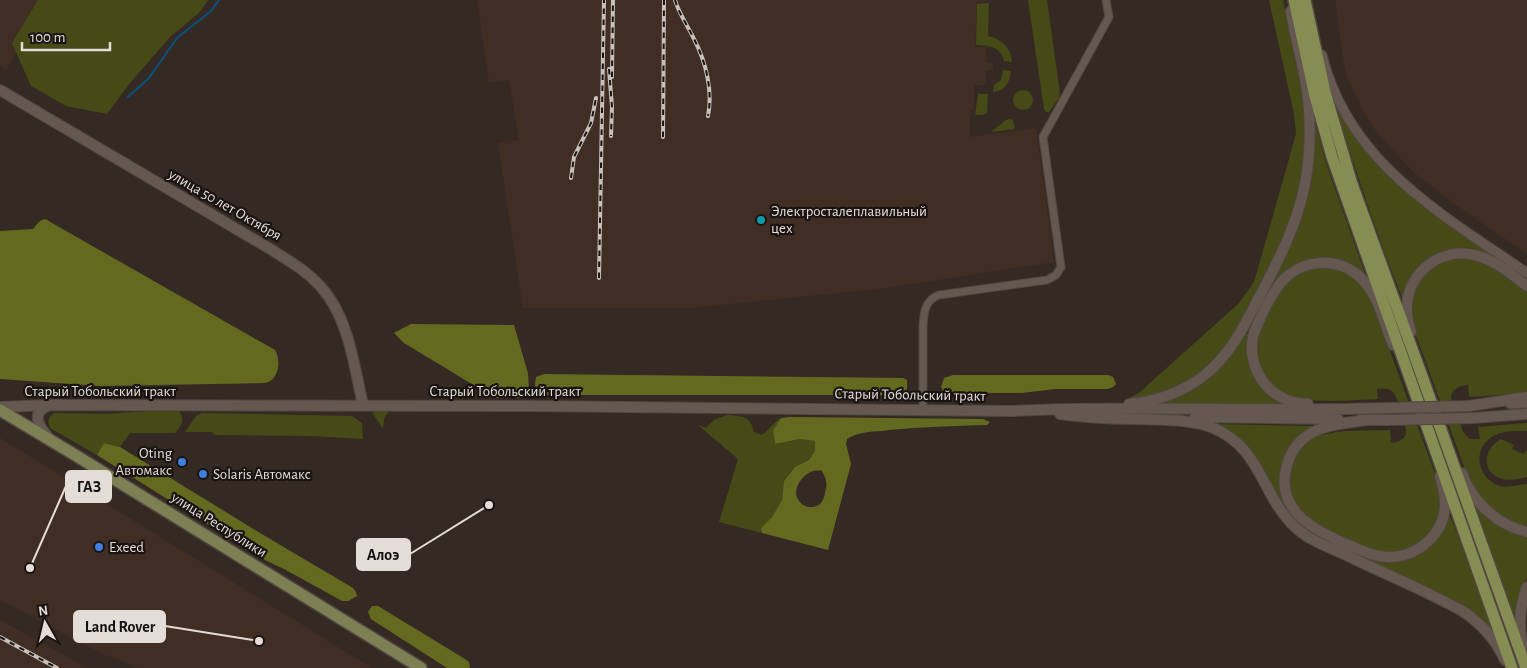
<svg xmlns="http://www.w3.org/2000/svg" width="1527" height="668" viewBox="0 0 1527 668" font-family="'Alegreya Sans',sans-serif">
  <rect width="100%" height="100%" fill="#352a23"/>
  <path fill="#402e24" d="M0,0h49l-43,70 -6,-4z
    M477,0h513l-13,2 -2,45h11v15l7,1v7h-7v15h-12v25h-4v27l66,-9 18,134 -168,26 -196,20h-167l-25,-165 21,-3 -10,-60 -20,2z
    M1335,0h192v254l-71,-49 -44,-34 -35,-38 -14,-22 -16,-34 -3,-13z
    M0,438l372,230h-235l-10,-5 -22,-8 -105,-55z
    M0,620l88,48h-88z"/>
  <path fill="#454a16" d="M38,0h170l-8,12 -30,25 -40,46 -23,31 -41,-8 -35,-20 -19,-43z
    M1028,0h19l13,94 -1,4 -10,14h-3l-2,-3z
    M1269,0h14l15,72 8,50 -2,46 -10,45 -23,55 -31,58 -20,29 -22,20 -26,15 -29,8 -17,2 14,-8 98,-88 12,-16 5,-9 41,-145 -2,-20z
    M989,3l-1,33c13,3 23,11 24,26l-8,-1c-3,-15 -15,-15 -28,-16l1,-41z
    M1003,70l8,1c-1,11 -6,20 -18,21l1,-7 7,-5z
    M1013 100a10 10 0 1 1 20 0a10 10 0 1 1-20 0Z
    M978,94h10l-1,19 -5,2h-7z
    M1338,108l23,35 31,37 29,24 82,57 -1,2c-9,-5 -18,-11 -28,-14 -22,-5 -49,7 -62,26 -4,7 -6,14 -8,22h-2c-25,-61 -45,-124 -66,-187z
    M1313,115l13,48 39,111c-7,-4 -13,-10 -21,-12 -26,-11 -50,0 -68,19l-3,-3 16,-32z
    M1011,119l2,1 2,9 -24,3 15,-12z
    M1457,257l16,1 24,11 30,21v101l-18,3 -38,3 -2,-1 -1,-11c-9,1 -15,3 -17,12l12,35 7,7h10l-2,-12 49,-4v8c-13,0 -27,-1 -38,8 -17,14 -10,41 11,47 8,2 18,-1 27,-2v44l-25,-10 -23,-21 -12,-22 -54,-148c-7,-26 4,-55 29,-66 4,-2 10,-3 15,-4z
    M1331,266l24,10 16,23 68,186 2,13 -2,19 -9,17 -14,12 -25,8 -25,-5 -52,-26 -18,-17 -7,-18v-20l9,-20 21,-16 2,3 23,-4 46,-1 1,13c5,-1 11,-2 14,-7 4,-6 -7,-40 -13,-45 -4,-3 -10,-3 -15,-2l1,10c-26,1 -72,6 -95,-6 -16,-8 -25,-26 -27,-44 -2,-22 27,-71 48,-79 8,-3 19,-3 27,-4z
    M1250,333l-1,24 39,48 -138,-1 24,-7 69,-62z
    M390,409l-6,10 -1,10 -10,-15 1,-3z
    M148,411h31c6,8 3,15 -4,22h-45l-10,14 -15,-4 -8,12 -47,-27c-3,-7 -2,-12 5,-15l52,1z
    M202,413l150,3 10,7 1,16 -51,-3 -97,-1 -3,-3h-27l11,-16z
    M728,415c15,2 22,0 26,17l7,3c8,-4 12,-13 20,-17l-8,12 2,14 25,-5 15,2v8l-6,11 -14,7 -11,14 -2,19 -10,17 -11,11 1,5 -43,-11 19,-63 -40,-34 8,3 9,-9z
    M1214,424l99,2v1l-17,13 -11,67 -2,-1 -18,-32z
    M1501,439l13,6 -2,4 12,5 2,-4 1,1v26c-8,2 -17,4 -24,2 -23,-6 -20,-30 -2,-40z
    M1473,502l54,33v43l-4,7 -7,39z
    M1449,514l10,24 37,98 -133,-77 2,-3 41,2z"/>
  <path fill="#636a20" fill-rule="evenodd" d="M45,219l230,131c7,12 3,32 -11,33l-164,3 -100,-7v-148l33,-2c4,-4 5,-8 12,-10z
    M411,324l103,1 14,48 1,17 -9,8h-25l-91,-55 -10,-10z
    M544,374l359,4 4,2v9l-5,4 -10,2h-349l-7,-4 -1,-7 1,-7z
    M953,375h155l5,2 3,7 -3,3 -5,2h-53l-33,4h-69l-10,-2 -2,-4 3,-9z
    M789,417l194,2 7,3 -3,3c-33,1 -65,2 -98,5 -14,2 -30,1 -42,9l-1,5 5,20 -23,86 -66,-17 -1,-5 11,-11 10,-17 2,-19 11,-14 14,-7 6,-10v-9l-15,-2 -25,5 -2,-14 8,-12zM821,470c5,7 7,14 4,22 0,3 -2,9 -4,11 -5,6 -17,5 -21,-1 -10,-10 1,-27 13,-31 2,-1 5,0 8,-1z
    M104,443l16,4 135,83 98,58 3,4 1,4 -9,5h-6l-56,-31 -21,-10 -168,-105z
    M372,606h6l87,53 4,3 1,6h-23l-76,-49 -3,-7z"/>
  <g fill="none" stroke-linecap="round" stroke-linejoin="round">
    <path stroke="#07517d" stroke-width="2" d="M128,97l21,-19 28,-40 34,-27 8,-11"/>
    <defs>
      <path id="minor" d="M923,410v-85c1,-13 2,-25 16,-30l108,-15 9,-5 5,-8 -18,-130 66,-120 -3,-17"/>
      <path id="tertiary" d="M1322,55c26,108 121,160 205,218
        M1510,404l17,-1"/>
      <path id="secondary" d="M0,90l272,160c17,11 35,21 49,37 28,31 33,79 42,118
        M1411,332c-3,-9 -5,-17 -4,-27 2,-33 34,-58 67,-50 20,4 37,19 53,31
        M1129,404c28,-3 55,-12 77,-30 23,-19 37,-45 50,-71 26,-48 51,-97 53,-153 2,-25 0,-51 -5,-76 -4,-21 -10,-42 -13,-63
        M1308,404c-8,-1 -16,-1 -23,-5 -24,-10 -37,-37 -32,-63 3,-9 8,-19 12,-28 5,-10 11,-20 19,-29 22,-21 56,-22 78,0 16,15 23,46 31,66
        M1469,406l58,-9
        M0,407l51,-2 481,1 478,5c125,-6 251,1 376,-3
        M1060,414c27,4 53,5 80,5 23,1 48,0 71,8 50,20 49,64 81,97 15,16 37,23 56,32 39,19 79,35 116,56 19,13 32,28 41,48
        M1195,417l143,2
        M1473,418l54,-4
        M1360,420h31
        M1367,420c-34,5 -69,6 -80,45 -13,45 26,64 59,79 14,6 28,13 43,13 29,0 57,-24 56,-55 0,-9 -3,-18 -5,-26
        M49,438c-11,-12 -19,-26 1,-33
        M1462,473c11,30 34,51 65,59
        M1524,650c-6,-20 -5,-43 3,-63"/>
      <path id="primary" d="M0,410l75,45 346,213"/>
      <path id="trunk" d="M1294,0l21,96 17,61 180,511
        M1305,0l20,92 27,92 71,195 103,289"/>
    </defs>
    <use href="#minor" stroke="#504741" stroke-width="9"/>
    <use href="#tertiary" stroke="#504741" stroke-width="11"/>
    <use href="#secondary" stroke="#504741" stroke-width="12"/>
    <use href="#primary" stroke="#504741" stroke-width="14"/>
    <use href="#trunk" stroke="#504741" stroke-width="14"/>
    <use href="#minor" stroke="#655850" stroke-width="7"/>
    <use href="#tertiary" stroke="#655850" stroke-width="9"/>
    <use href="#secondary" stroke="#655850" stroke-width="10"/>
    <use href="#primary" stroke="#7d8052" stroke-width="11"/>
    <use href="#trunk" stroke="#858d53" stroke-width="11"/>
    <defs>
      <path id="rail" d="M675,0c4,14 13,26 19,39 12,23 19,52 14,77
        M609,69l3,38 -1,29
        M612,77l1,-77
        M663,137l1,-137
        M571,178l3,-21 17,-34 5,-25
        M599,278l5,-278
        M0,637l57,31"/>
    </defs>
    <use href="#rail" stroke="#c8c0bb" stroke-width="4"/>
    <use href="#rail" stroke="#191411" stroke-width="2" stroke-dasharray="5.5" stroke-linecap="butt"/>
    <defs>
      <path id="secondary-bridge" d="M1386,408l83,-2
        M1391,420l82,-2"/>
    </defs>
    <use href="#secondary-bridge" stroke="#504741" stroke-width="12" stroke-linecap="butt"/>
    <use href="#secondary-bridge" stroke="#655850" stroke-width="10"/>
  </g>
  <circle fill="#0f9aa8" stroke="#191411" stroke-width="2" cx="761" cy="220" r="5"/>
  <g fill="#3f7fe0" stroke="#191411" stroke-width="2">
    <circle cx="182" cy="462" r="5"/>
    <circle cx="203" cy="474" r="5"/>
    <circle cx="99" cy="547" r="5"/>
  </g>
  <g text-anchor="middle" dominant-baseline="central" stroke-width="4.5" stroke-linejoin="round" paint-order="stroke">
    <g font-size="15" fill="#e3dcd7" stroke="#191411">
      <text transform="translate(225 205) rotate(30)">улица 50 лет Октября</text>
      <text x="100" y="391">Старый Тобольский тракт</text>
      <text x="505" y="391">Старый Тобольский тракт</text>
      <text transform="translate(910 395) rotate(1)">Старый Тобольский тракт</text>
      <text transform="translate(219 525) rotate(32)">улица Республики</text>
    </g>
    <g font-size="15" fill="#e3dcd7" stroke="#191411" text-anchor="start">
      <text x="771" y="211">Электросталеплавильный<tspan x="771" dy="17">цех</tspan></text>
      <text x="172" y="453" text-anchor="end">Oting<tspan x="172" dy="17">Автомакс</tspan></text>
      <text x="213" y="474">Solaris Автомакс</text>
      <text x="109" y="547">Exeed</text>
    </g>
  </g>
  <path fill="none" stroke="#e3dcd7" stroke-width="2" d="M30 568L66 486M489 505L410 554M259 641L165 626"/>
  <g fill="#e3dcd7" stroke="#191411" stroke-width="2">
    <circle cx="30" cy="568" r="5"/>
    <circle cx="489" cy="505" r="5"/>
    <circle cx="259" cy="641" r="5"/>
  </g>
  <g fill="#e3dcd7" stroke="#e3dcd7" stroke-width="2">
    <rect x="66" y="471" width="45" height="31" rx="5"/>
    <rect x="357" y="539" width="53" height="31" rx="5"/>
    <rect x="74" y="611" width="91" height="31" rx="5"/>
  </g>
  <g font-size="16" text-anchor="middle" font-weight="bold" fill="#111">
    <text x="89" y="492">ГАЗ</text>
    <text x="383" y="560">Алоэ</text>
    <text x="120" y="632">Land Rover</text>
  </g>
  <g transform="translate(45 623) rotate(352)" stroke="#191411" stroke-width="4" paint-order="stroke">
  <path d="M0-4L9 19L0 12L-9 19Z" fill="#e3dcd7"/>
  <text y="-8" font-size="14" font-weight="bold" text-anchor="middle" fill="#e3dcd7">N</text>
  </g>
  <path d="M22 42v8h88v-8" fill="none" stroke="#e3dcd7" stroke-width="2.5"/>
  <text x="30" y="42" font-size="15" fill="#e3dcd7" stroke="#191411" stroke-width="4" paint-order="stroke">100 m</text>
</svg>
